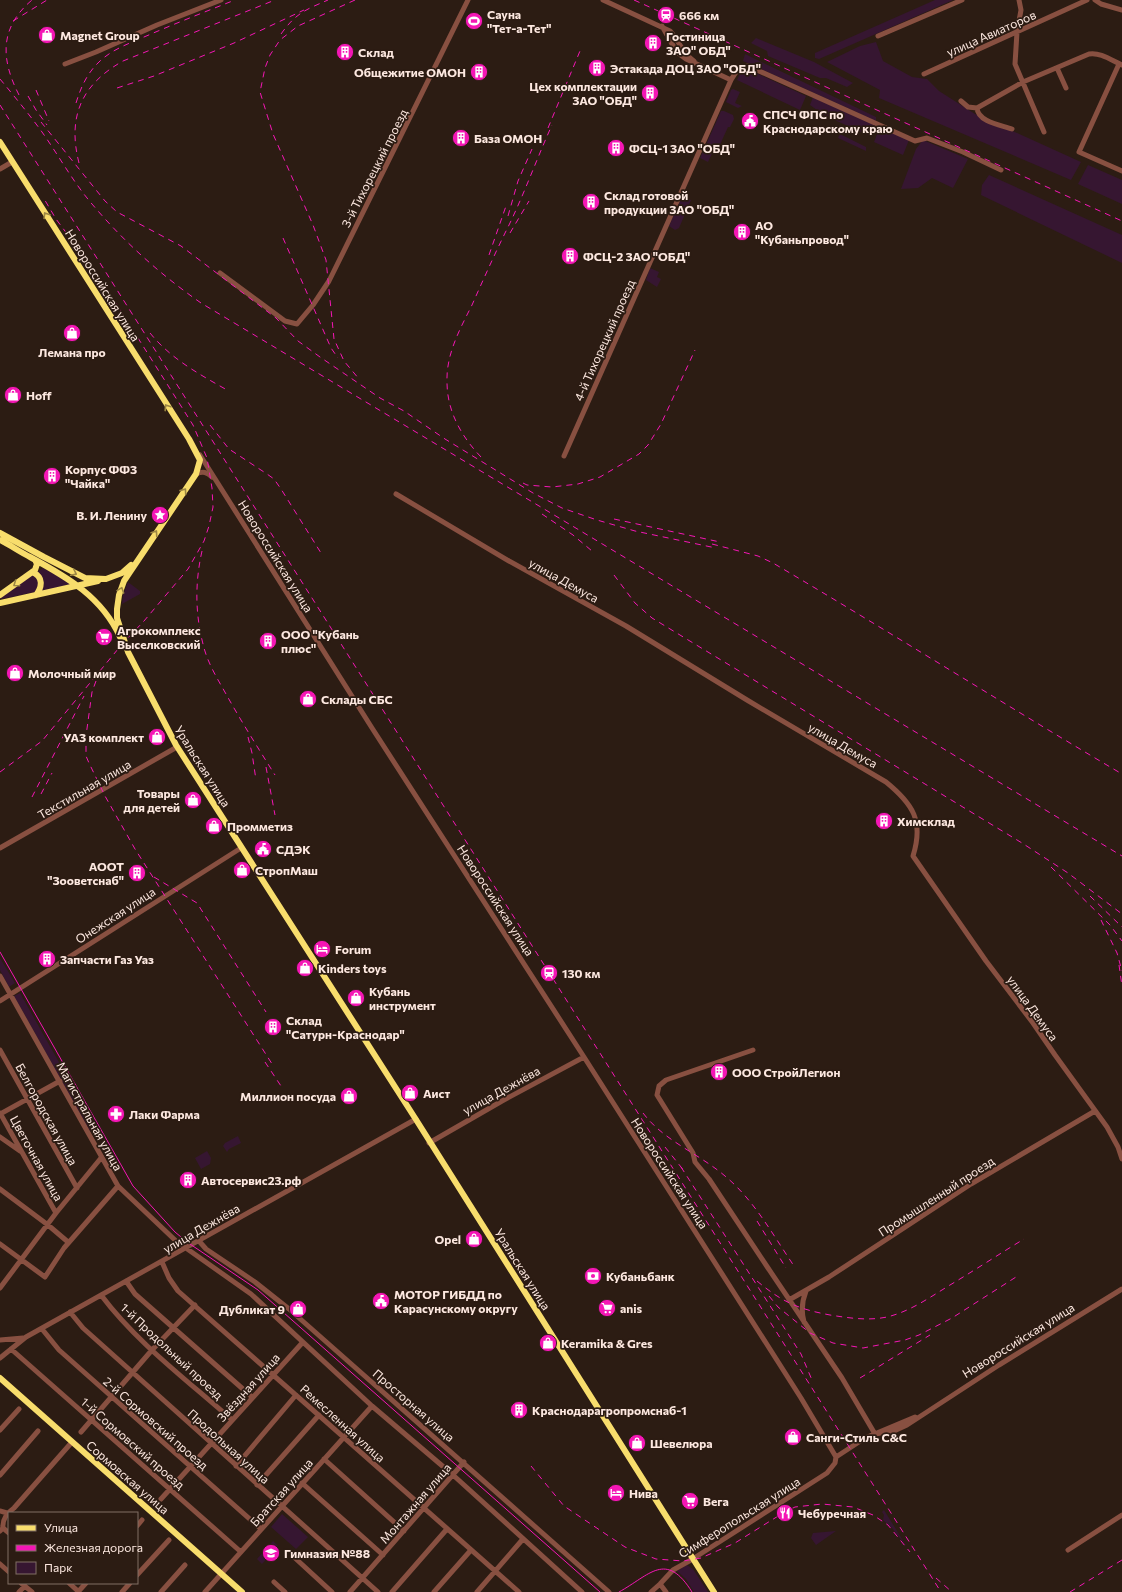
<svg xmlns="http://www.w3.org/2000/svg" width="1122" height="1592" viewBox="0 0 1122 1592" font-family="Commissioner,sans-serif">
  <rect width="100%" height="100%" fill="#2c1c13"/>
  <path fill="#361631" d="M935,0h18l-134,59 -4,-1v-5z
    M756,38l58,24 39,21 -6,4 -21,-9h-6l-52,-22 -1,-5 -16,-8z
    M876,42l7,19 29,16 15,2 12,12 36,23 106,48 -10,18 -192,-82 1,-8 -53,-28 33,-16z
    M745,54l131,63v4l-133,-60z
    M743,67l63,29 -6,14 -63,-30z
    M733,89l7,3 -5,11 7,3 -4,2 -12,-6 5,-12z
    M813,97l63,29 -6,10 -53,-24v-2l-7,-5z
    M721,111h3l9,4 1,4 -4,8h-2l-10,22h-4l-6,13 -8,-4z
    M880,127l29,13 -6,15 -29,-13z
    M840,134l26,13v4l-28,-13z
    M923,140l45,19 -15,29 -21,-10 -14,10 -17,1 15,-40z
    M1088,165l34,15v24l-44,-20z
    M989,175l133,60v28l-141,-68 1,-10z
    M682,197l9,3 -12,28 -4,2 -6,-4z
    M650,268l9,4 -2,5 4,2 -4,8 -11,-7z
    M43,568l30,16 -31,7 -5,-19z
    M33,574l4,2 3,8 -5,8 -33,7 -2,-1z
    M128,582l12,9v3l-18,10 1,-9z
    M0,958l15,25 -6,4 -9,-17z
    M20,993l76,135 -6,3 -76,-135z
    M238,1136l3,7 -12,6 -2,3 -4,-6 2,-3z
    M207,1151l4,7 -1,6 -9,5 -6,-11z
    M884,1510l23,37 -15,-19 -9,-8 1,-5 -2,-3z
    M282,1514l26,23 -12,12 -25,-22z
    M836,1531l-20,14 -5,-7 2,-5z
    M273,1541l5,5 -16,18 -5,-5z
    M687,1565l6,4 15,23h-14l-8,-13 -9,-8z"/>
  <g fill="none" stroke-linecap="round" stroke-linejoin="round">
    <path stroke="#885041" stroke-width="5" d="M603,0l67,31c9,10 13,23 24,30
      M1019,0l2,10 -4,22 -2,32 29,68
      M1095,0l6,4 21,6
      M662,26l10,18 6,9 8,6 45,21
      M878,36l84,-36
      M65,64l31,-12 61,-27 64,-25
      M1119,64l-40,88 43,19
      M1057,68l9,20
      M924,74l163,-74
      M961,101l7,6 9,1
      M1012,129c-11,-4 -34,-7 -35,-21l46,-26 66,-28c11,-2 22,6 33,11
      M0,169l12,-7
      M220,273l65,48 12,3 16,-19 16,-24 139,-281
      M200,455l172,273 212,329 217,341 35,59
      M564,456l167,-376c5,-8 7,-13 17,-14l167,75 12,-3 36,14 38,18
      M196,474c7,-3 11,-2 16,3
      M396,494l113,67 117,65 121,74 139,82c27,22 38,39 27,74l73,105 47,62 22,32 52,72 11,20 4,12
      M0,848l177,-101
      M0,976l118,210 58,55 75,53 121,112 81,69 129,117
      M0,1001l241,-153
      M0,1050l77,138
      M753,1050l-87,30 -7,6 -2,9 36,58 2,9 14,17 59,89 74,110 33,56
      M0,1113l56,100
      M0,1114l60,-33
      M0,1137l20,14
      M429,1143l73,-42 82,-44
      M0,1189l48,36 20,17
      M199,1241l7,8 49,33 34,27 320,283
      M0,1244l45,33 19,-29 54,-62
      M162,1262l7,16 9,13 341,301
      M126,1281l9,13 117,103
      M0,1288l56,-75 45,-55
      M101,1295c36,48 86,85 131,125
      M789,1300l40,-23 142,-93 124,-73
      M70,1312l13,16 295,264
      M804,1322c-3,-11 -2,-21 2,-31
      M42,1329l17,21 202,179
      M0,1340l23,-2
      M11,1349l230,203
      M0,1358l26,-21 390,-218
      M0,1430l19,-21
      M81,1432l71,-82 43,-45
      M875,1434l19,-3 13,-6 92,-60 123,-76
      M836,1457l29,-19 50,-21
      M324,1459l80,72
      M236,1466l60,-71
      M0,1475l38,-44
      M302,1483l81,72
      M257,1485l62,-70
      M161,1499l142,-157
      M0,1511l7,2
      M137,1526l5,-6
      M3,1528l6,5
      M0,1531l3,-3c-1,-9 4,-15 11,-20l58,-66
      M1068,1550l54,-35
      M295,1558l37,34
      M0,1564l9,8
      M137,1575l32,-35
      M274,1582l11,10
      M21,1583l11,9
      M69,1583l10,9
      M660,1584l6,8
      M19,1592l6,-6
      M78,1592l8,-9
      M122,1592l8,-9
      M161,1592l24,-27
      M205,1592l167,-186
      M350,1592l114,-130
      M392,1592l55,-63
      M434,1592l37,-42
      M477,1592l46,-53
      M651,1592l9,-8 13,-14 18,-10 136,-87 8,-10 1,-6"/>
    <path stroke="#f8dd6c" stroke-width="6" d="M0,142l189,297 11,21 -4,14 -66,98 -6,9 -5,14 -2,14v9l11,34 48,93 239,373 299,474
      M0,533l44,24 41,21 21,1 16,-6 9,-8
      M0,540c10,5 20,12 30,17 37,20 72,40 90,80
      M32,572c12,5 10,15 4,23
      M0,595l35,-25 2,-6 -2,-4
      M0,603l98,-22
      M0,1378l242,214"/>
    <path stroke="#f416b5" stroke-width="1" d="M0,952l133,234 42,46 12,10 71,48 342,302
      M619,1592c31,-17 47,-42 73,0"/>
    <path stroke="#f416b5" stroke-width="1" stroke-dasharray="6 5" stroke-linecap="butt" d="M355,0l-57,26 -18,14 -10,15 -5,13 -5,24 13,42 40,91 13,35 8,79 10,22 15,18
      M634,0l488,221
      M13,21l34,-21
      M281,34c15,-21 24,-24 47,-34
      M0,79c14,17 29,35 42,53 17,24 31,50 50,72 32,38 69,71 109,99l921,553
      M117,88l37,-12 80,-33 70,-33
      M36,90l13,31
      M19,95c-19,-37 -19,-68 13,-95
      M28,96l8,14 11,15
      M76,103c5,-16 11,-30 24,-42 14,-13 33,-19 51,-27 28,-12 56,-23 84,-34
      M0,105l941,1487
      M41,122l64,79 12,11 64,34 95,72 22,23 22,16 60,41 24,13 41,28 88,54 29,15 35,12 38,11 81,17
      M548,128l32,-77
      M79,163c-12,-47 3,-79 44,-102l152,-61
      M508,216l10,-35 14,-32
      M510,233l19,-32
      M283,238l48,110 7,10
      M489,255l17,-49
      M150,333c21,26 49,41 77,57
      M210,425l19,24 38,25 7,5 7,10 40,64
      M481,457c-20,-21 -34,-46 -34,-75 -1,-28 13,-53 25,-77 12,-27 24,-54 37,-80 16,-33 28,-67 43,-100
      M523,483l4,2 25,2 26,-3 22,-7 39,-23 9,-9 13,-21 34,-74
      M542,514l31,21 19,16
      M614,519l106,23
      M712,544l46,12 15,7c117,69 232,142 349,211
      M202,551c-7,31 -7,62 1,93 4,18 14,34 23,50 15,27 32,54 49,81
      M614,575l21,28 17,15 370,225 46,30 54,41
      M96,681l-4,11 -6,44v20l3,7 16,33 30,53 139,218
      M248,737l4,16 4,27
      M266,767l9,48
      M0,772l42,-31 81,-98 21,-22 44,-52 16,-28 5,-15 4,-19 -1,-19 -5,-30 -14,-33 -93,-147 -44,-59 -13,-22
      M41,794l11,-21
      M32,797l52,-101
      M1051,867l59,58 12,16
      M154,877l43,26 69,109
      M1090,896l32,31
      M1101,920l16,33 5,18
      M1119,965l3,21
      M265,1062l16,24
      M643,1113c21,28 55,40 82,63 29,24 48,59 69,90
      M665,1147l20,25
      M681,1167l120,187 11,26
      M757,1221l29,47
      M757,1281c25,21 41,28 73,34 19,3 38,6 57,2 25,-6 46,-22 68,-35 23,-14 46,-29 69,-43
      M769,1296l9,11 32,26 23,10 30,5 42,-8 14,-5 33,-17 64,-41
      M860,1378l70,-43
      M531,1466l33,40 61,41 31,12 27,2 18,-3 34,-15 48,-30 12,-6 27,-3 31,3 20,8 15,10 22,27
      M936,1578l16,14
      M1070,1592l52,-32"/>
  </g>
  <defs><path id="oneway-chevron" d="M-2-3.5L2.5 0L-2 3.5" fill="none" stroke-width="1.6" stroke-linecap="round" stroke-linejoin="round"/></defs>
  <g stroke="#9c8644">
    <use href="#oneway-chevron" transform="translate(46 215) rotate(-122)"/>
    <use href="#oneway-chevron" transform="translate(167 407) rotate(-123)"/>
    <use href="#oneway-chevron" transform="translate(184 491) rotate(-55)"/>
    <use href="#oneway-chevron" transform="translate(155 533) rotate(-56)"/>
    <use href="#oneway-chevron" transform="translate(74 573) rotate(26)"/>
    <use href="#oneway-chevron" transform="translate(16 584) rotate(145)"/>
    <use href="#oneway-chevron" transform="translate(121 590) rotate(-70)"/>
  </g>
  <defs>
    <symbol id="station-disc" viewBox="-11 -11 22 22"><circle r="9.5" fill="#f416b5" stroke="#2c1c13"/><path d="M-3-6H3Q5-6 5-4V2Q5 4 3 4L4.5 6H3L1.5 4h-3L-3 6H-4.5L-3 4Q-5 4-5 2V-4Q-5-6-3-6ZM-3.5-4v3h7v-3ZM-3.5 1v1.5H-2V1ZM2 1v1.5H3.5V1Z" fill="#fff"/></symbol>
    <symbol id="stadium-disc" viewBox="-11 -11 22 22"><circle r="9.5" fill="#f416b5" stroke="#2c1c13"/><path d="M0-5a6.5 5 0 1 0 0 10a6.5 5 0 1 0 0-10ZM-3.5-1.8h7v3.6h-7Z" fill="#fff"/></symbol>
    <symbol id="shop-disc" viewBox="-11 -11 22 22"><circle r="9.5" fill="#f416b5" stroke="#2c1c13"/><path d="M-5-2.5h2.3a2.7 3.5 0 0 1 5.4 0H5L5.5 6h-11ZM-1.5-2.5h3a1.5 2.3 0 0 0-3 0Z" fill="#fff"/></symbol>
    <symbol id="building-disc" viewBox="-11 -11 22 22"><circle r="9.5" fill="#f416b5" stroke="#2c1c13"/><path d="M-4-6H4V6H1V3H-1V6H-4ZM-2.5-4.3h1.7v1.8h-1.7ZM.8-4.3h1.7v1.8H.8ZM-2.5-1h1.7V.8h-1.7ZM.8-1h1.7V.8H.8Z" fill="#fff"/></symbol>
    <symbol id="civic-disc" viewBox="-11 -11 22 22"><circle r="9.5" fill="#f416b5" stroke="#2c1c13"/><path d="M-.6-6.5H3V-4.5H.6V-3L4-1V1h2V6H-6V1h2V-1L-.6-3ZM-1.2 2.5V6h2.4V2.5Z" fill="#fff"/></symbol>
    <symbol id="sight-disc" viewBox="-11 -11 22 22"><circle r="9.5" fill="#f416b5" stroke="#2c1c13"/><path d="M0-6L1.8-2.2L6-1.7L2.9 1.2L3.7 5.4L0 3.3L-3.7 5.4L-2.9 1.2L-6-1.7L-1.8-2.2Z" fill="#fff"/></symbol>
    <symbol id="supermarket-disc" viewBox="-11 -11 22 22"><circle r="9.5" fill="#f416b5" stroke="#2c1c13"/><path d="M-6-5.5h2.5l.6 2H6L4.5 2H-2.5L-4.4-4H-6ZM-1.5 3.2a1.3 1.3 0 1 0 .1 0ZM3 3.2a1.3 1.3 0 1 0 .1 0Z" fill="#fff"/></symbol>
    <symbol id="hotel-disc" viewBox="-11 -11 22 22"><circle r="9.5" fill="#f416b5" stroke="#2c1c13"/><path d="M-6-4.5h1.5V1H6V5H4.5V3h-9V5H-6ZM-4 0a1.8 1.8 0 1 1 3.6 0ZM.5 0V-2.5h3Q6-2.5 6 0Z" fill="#fff"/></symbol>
    <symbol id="pharmacy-disc" viewBox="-11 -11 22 22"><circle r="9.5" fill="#f416b5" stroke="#2c1c13"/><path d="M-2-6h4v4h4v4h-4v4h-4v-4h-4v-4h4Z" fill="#fff"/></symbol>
    <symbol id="bank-disc" viewBox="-11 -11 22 22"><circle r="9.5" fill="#f416b5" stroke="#2c1c13"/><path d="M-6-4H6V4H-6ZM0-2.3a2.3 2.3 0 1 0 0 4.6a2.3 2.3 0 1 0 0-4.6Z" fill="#fff"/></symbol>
    <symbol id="restaurant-disc" viewBox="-11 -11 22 22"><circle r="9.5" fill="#f416b5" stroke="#2c1c13"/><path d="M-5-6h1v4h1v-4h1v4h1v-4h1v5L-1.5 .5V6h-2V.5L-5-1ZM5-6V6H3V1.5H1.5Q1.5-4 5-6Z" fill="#fff"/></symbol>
    <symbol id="school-disc" viewBox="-11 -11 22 22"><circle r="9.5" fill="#f416b5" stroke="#2c1c13"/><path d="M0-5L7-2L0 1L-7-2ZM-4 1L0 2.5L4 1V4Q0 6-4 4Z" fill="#fff"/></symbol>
  </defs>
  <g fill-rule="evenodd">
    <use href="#station-disc" x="656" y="5" width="20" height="20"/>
    <use href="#stadium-disc" x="464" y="11" width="20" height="20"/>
    <use href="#shop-disc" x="37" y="25" width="20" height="20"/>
    <use href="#building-disc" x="643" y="33" width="20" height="20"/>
    <use href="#building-disc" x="335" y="42" width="20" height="20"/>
    <use href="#building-disc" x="587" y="58" width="20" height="20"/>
    <use href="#building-disc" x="469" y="62" width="20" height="20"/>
    <use href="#building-disc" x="640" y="83" width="20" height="20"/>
    <use href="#civic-disc" x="740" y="111" width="20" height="20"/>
    <use href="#building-disc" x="451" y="128" width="20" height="20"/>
    <use href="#building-disc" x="606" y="138" width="20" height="20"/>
    <use href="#building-disc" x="581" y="192" width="20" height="20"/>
    <use href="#building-disc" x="732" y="222" width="20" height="20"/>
    <use href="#building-disc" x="560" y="246" width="20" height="20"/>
    <use href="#shop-disc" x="62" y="323" width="20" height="20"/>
    <use href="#shop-disc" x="3" y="385" width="20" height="20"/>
    <use href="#building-disc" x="42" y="466" width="20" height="20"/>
    <use href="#sight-disc" x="150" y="505" width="20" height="20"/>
    <use href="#supermarket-disc" x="94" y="627" width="20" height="20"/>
    <use href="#building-disc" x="258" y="631" width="20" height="20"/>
    <use href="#shop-disc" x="5" y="663" width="20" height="20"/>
    <use href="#shop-disc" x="298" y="689" width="20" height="20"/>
    <use href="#shop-disc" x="147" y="727" width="20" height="20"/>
    <use href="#shop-disc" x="183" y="790" width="20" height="20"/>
    <use href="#building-disc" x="874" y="811" width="20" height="20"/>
    <use href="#shop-disc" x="204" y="816" width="20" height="20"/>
    <use href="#civic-disc" x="253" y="839" width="20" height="20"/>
    <use href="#shop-disc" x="232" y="860" width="20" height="20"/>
    <use href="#building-disc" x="127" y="863" width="20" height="20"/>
    <use href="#hotel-disc" x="312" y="939" width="20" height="20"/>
    <use href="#building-disc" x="37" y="949" width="20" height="20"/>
    <use href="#shop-disc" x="295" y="958" width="20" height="20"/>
    <use href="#station-disc" x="539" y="963" width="20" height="20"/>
    <use href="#shop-disc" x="346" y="988" width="20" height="20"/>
    <use href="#building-disc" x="263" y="1017" width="20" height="20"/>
    <use href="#building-disc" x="709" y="1062" width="20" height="20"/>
    <use href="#shop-disc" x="400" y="1083" width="20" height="20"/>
    <use href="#shop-disc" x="339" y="1086" width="20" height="20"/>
    <use href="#pharmacy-disc" x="106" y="1104" width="20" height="20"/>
    <use href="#building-disc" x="178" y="1170" width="20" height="20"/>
    <use href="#shop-disc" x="464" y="1229" width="20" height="20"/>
    <use href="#bank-disc" x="583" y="1266" width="20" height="20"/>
    <use href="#civic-disc" x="371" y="1291" width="20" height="20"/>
    <use href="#supermarket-disc" x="597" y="1298" width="20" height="20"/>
    <use href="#shop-disc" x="288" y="1299" width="20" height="20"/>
    <use href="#shop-disc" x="538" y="1333" width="20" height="20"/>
    <use href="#building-disc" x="509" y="1400" width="20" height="20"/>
    <use href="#shop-disc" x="783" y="1427" width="20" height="20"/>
    <use href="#shop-disc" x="627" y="1433" width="20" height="20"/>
    <use href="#hotel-disc" x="606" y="1483" width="20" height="20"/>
    <use href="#supermarket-disc" x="680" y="1491" width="20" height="20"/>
    <use href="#restaurant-disc" x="775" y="1503" width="20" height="20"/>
    <use href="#school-disc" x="261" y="1543" width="20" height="20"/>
  </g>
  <g text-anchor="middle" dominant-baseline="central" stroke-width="3.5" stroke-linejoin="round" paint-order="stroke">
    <g font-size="12" font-weight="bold" fill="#fde8e0" stroke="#2c1c13" text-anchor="start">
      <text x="487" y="14">Сауна<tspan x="487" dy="14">"Тет-а-Тет"</tspan></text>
      <text x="679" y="15">666 км</text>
      <text x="60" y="35">Magnet Group</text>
      <text x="666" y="36">Гостиница<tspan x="666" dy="14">ЗАО" ОБД"</tspan></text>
      <text x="358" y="52">Склад</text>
      <text x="610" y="68">Эстакада ДОЦ ЗАО "ОБД"</text>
      <text x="466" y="72" text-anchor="end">Общежитие ОМОН</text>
      <text x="637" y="86" text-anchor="end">Цех комплектации<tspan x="637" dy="14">ЗАО "ОБД"</tspan></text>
      <text x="763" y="114">СПСЧ ФПС по<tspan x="763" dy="14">Краснодарскому краю</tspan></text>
      <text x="474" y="138">База ОМОН</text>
      <text x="629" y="148">ФСЦ-1 ЗАО "ОБД"</text>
      <text x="604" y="195">Склад готовой<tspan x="604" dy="14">продукции ЗАО "ОБД"</tspan></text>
      <text x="755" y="225">АО<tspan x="755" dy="14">"Кубаньпровод"</tspan></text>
      <text x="583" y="256">ФСЦ-2 ЗАО "ОБД"</text>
      <text x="72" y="352" text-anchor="middle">Лемана про</text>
      <text x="26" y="395">Hoff</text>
      <text x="65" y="469">Корпус ФФЗ<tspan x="65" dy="14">"Чайка"</tspan></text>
      <text x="147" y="515" text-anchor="end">В. И. Ленину</text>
      <text x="117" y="630">Агрокомплекс<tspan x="117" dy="14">Выселковский</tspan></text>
      <text x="281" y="634">ООО "Кубань<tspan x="281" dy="14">плюс"</tspan></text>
      <text x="28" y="673">Молочный мир</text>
      <text x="321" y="699">Склады СБС</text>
      <text x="144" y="737" text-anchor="end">УАЗ комплект</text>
      <text x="180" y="793" text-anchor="end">Товары<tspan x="180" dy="14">для детей</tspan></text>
      <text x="897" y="821">Химсклад</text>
      <text x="227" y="826">Промметиз</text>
      <text x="276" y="849">СДЭК</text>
      <text x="124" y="866" text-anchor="end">АООТ<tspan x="124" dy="14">"Зооветснаб"</tspan></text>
      <text x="255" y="870">СтропМаш</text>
      <text x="335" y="949">Forum</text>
      <text x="60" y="959">Запчасти Газ Уаз</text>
      <text x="318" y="968">Kinders toys</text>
      <text x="562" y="973">130 км</text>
      <text x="369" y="991">Кубань<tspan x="369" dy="14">инструмент</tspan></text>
      <text x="286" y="1020">Склад<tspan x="286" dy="14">"Сатурн-Краснодар"</tspan></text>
      <text x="732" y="1072">ООО СтройЛегион</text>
      <text x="423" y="1093">Аист</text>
      <text x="336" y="1096" text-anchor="end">Миллион посуда</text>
      <text x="129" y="1114">Лаки Фарма</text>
      <text x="201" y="1180">Автосервис23.рф</text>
      <text x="461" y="1239" text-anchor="end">Opel</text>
      <text x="606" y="1276">Кубаньбанк</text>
      <text x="394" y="1294">МОТОР ГИБДД по<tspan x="394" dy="14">Карасунскому округу</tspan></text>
      <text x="620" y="1308">anis</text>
      <text x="285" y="1309" text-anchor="end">Дубликат 9</text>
      <text x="561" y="1343">Keramika &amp; Gres</text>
      <text x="532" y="1410">Краснодарагропромснаб-1</text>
      <text x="806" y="1437">Санги-Стиль C&amp;C</text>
      <text x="650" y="1443">Шевелюра</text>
      <text x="629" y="1493">Нива</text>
      <text x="703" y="1501">Вега</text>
      <text x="798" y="1513">Чебуречная</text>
      <text x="284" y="1553">Гимназия №88</text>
    </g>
    <g font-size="12" fill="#fde8e0" stroke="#2c1c13">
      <text transform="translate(991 33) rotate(-24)">улица Авиаторов</text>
      <text transform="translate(374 168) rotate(-63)">3-й Тихорецкий проезд</text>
      <text transform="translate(103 285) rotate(58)">Новороссийская улица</text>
      <text transform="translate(604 340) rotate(-66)">4-й Тихорецкий проезд</text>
      <text transform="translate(276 556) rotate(58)">Новороссийская улица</text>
      <text transform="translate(564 580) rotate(29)">улица Демуса</text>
      <text transform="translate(843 745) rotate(30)">улица Демуса</text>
      <text transform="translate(203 766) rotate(58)">Уральская улица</text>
      <text transform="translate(84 789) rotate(-30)">Текстильная улица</text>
      <text transform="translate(496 900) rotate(57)">Новороссийская улица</text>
      <text transform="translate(115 915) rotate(-33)">Онежская улица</text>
      <text transform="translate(1033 1008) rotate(54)">улица Демуса</text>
      <text transform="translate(501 1090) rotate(-29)">улица Дежнёва</text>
      <text transform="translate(47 1114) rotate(61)">Белгородская улица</text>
      <text transform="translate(90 1116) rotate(61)">Магистральная улица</text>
      <text transform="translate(37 1158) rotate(61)">Цветочная улица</text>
      <text transform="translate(670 1173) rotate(57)">Новороссийская улица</text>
      <text transform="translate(936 1196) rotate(-33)">Промышленный проезд</text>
      <text transform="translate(201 1228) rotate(-30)">улица Дежнёва</text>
      <text transform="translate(523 1269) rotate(58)">Уральская улица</text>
      <text transform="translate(1018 1340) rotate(-32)">Новороссийская улица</text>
      <text transform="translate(172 1351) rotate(43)">1-й Продольный проезд</text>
      <text transform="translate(248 1387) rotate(-48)">Звёздная улица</text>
      <text transform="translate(414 1405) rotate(41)">Просторная улица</text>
      <text transform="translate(156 1423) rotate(41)">2-й Сормовский проезд</text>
      <text transform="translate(343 1423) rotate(42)">Ремесленная улица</text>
      <text transform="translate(133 1443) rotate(41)">1-й Сормовский проезд</text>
      <text transform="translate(229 1446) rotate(42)">Продольная улица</text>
      <text transform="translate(128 1477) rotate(41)">Сормовская улица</text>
      <text transform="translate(281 1492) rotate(-48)">Братская улица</text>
      <text transform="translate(415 1503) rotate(-49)">Монтажная улица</text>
      <text transform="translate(739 1517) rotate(-32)">Симферопольская улица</text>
    </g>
  </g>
  <rect x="8" y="1512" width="130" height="72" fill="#2c1c13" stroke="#806e65"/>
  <rect x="16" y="1525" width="20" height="6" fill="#f8dd6c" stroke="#806e65"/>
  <text x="44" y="1532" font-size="12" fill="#fde8e0">Улица</text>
  <rect x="16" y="1545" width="20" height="6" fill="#f416b5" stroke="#806e65"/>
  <text x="44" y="1552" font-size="12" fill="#fde8e0">Железная дорога</text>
  <rect x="16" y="1562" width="20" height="12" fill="#361631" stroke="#806e65"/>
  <text x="44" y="1572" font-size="12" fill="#fde8e0">Парк</text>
</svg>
